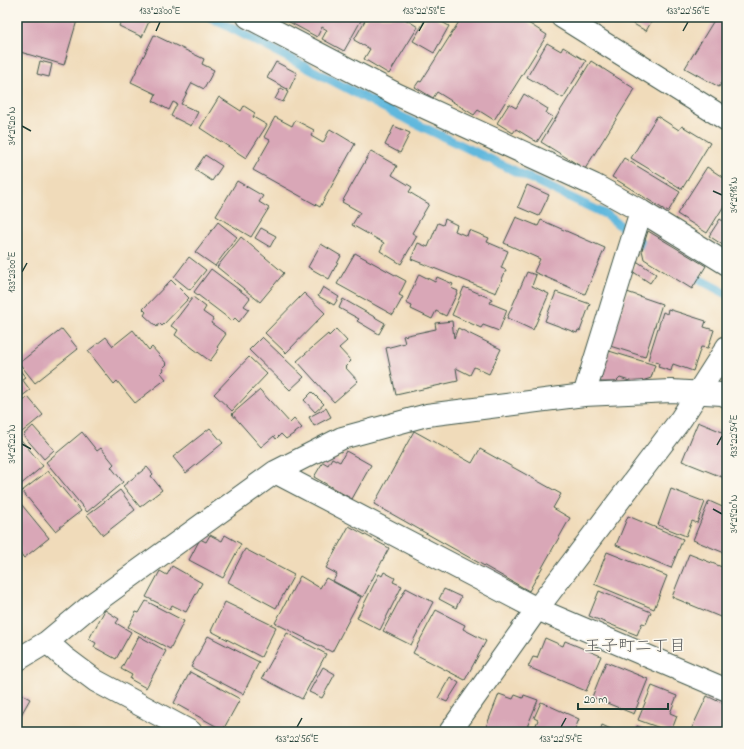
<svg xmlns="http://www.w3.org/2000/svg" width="744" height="749" viewBox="0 0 744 749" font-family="'Indie Flower','Klee One',sans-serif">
  <rect width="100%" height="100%" fill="#fbf7ec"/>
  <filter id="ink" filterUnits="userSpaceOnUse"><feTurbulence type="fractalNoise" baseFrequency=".025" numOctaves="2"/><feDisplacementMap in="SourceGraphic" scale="8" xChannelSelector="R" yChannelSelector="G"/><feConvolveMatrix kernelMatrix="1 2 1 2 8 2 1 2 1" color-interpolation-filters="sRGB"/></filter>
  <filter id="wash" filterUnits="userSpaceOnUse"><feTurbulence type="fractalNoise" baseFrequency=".012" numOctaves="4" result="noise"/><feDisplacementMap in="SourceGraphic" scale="16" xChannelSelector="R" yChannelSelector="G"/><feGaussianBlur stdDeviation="0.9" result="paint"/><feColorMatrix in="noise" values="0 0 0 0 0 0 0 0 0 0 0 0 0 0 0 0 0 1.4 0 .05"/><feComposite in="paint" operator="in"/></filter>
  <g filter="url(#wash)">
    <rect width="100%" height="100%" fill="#f0dbba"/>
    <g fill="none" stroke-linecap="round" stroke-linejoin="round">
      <path stroke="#60b8dd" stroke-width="9" d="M210,17l190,99 207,99 46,37
        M687,273l40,21"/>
    </g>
    <g id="blocks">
      <path fill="#d9a7b7" d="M20,17h58l-14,48 -47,-14v-25z
        M123,17h28l-9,20 -23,-11z
        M280,17h83l-19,34 -22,-12 5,-9 -5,-3 -5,10z
        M367,17h35l16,10 -29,47 -25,-15 6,-10 -16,-9z
        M427,17h6l16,9 -15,27 -21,-12z
        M462,17h57l28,18 -53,85 -16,-10 -4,5 -37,-23 -4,6 -18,-11 4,-6 2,1z
        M621,17h33l-8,14z
        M716,17h11v57l-8,13 -34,-19z
        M154,35l50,24 -2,5 12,6 -10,19 -12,-6 -11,21 17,8 -7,14 -20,-10 6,-12 -4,-2 -4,8 -16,-9 3,-7 -25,-12z
        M547,43l14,8 2,-4 23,14 -23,37 -36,-21z
        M40,61l12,3 -3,13 -12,-3z
        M591,61l44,28 -50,80 -44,-27z
        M276,62l21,11 -8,17 -22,-12z
        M281,88l7,4 -5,10 -8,-3z
        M524,94l24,15 -2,4 7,4 -16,25 -21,-13 -3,4 -16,-10 12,-19 7,4z
        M219,97l22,14 3,-5 11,7 -2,4 14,8 -21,33 -46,-30z
        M657,116l22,14 3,-4 28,17 -28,46 -51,-31z
        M275,117l17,9 3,-6 19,10 -3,6 12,7 7,-14 25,15 -35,63 -67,-37 17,-30 -6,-3z
        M394,126l16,7 -10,20 -15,-8z
        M371,151l26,15 -5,9 20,12 -3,5 20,12 -17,29 5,3 -16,28 -21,-13 4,-8 -32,-18 8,-13 -18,-10z
        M205,155l17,11 -10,15 -17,-11z
        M624,158l56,34 -12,20 -56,-35z
        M707,167l20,13v21l-20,32 -30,-19z
        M237,181l26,15 -4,6 10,6 -18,29 -35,-21z
        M527,185l22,10 -10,21 -21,-9z
        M516,217l22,9 3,-6 64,28 -20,46 -51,-22 6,-13 -36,-16z
        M445,219l12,6 -2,6 12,5 2,-6 20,8 -2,4 21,9 -7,17 5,2 -10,23 -85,-34 7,-16 10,4 10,-24 5,2z
        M720,219l7,5v21l-1,2 -17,-11z
        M218,222l19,15 -22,29 -20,-14z
        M261,228l15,8 -6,11 -15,-9z
        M648,231l58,35 -14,23 -48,-30 -2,-9z
        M241,237l43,36 -24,29 -43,-35z
        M321,244l20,12 -12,23 -21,-12z
        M355,253l51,28 -7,14 4,2 -10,18 -56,-31z
        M189,257l17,13 -16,20 -16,-13z
        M638,262l18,12 -6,9 -18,-12z
        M211,269l39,29 -6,8 5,3 -10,13 -4,-4 -3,3 -38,-29z
        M527,272l9,3 -4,11 17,8 -16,36 -26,-12z
        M419,274l16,8 2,-5 16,7 -2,4 7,3 -12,25 -10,-5 -4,8 -21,-10 1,-3 -6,-3z
        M171,280l18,18 -27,28 -3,-3 -2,4 -13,-12 2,-3 -3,-3z
        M323,287l16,10 -5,8 -16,-9z
        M464,287l28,12 -2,4 17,7 -8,21 -16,-6 -2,3 -29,-13z
        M556,292l34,12 -10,27 -2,-1 -1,3 -32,-12z
        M627,292l35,12 -17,53 -35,-11z
        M304,293l21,20 -39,40 -21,-20z
        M193,297l13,10 -3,5 10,7 -2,4 15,11 -9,13 2,2 -9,12 -35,-26 3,-5 -7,-4z
        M343,299l42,24 -6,11 -22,-13 2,-2 -20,-11z
        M668,309l38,12 -2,6 10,3 -6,18 -7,-1 -8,24 -20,-7 -2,7 -13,-4 1,-4 -11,-3 15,-48 4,2z
        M452,321l2,17 4,-10 43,21 -12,25 -15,-7 -4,8 -14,-7 2,13 -62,14 -10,-47 19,-5 -2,-7 33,-7 -1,-6z
        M62,329l16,20 -43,34 -16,-20z
        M336,329l11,12 -8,7 12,13 -6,6 13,14 -24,21 -37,-41 31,-27 1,2z
        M133,330l16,20 3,-3 15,17 -4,4 1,2 -3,3 5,6 -31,24 -18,-22 -3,3 -26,-33 18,-14 7,9z
        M262,337l42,40 -14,13 -41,-40z
        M609,351l46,14 -4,13 -15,5 -16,-5 -4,4h-16z
        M249,357l18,17 -35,37 -18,-17z
        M17,366l8,11 -3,2 8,11 -13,10z
        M260,390l30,33 4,-4 8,9 -16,11 -5,-5 -5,5 -2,-3 -13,11 -29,-33z
        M312,392l12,12 -9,8 -11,-12z
        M28,397l15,18 -21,17 -5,-5v-21z
        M326,408l5,9 -17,9 -5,-9z
        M698,422l29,12v45l-45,-18z
        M33,426l21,24 -10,9 -21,-24z
        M210,428l13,15 -37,30 -13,-16z
        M414,431l58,32 8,-14 81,45 -8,14 17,10 -41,73 -155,-87z
        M82,432l15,19 4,-3 13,16 -3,3 12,15 -36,30 -41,-50z
        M17,435l26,31 -24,20 -2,-2z
        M346,451l25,14 -19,34 -38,-22 9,-15 5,3 4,-7 8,4z
        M147,467l6,7 -2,2 11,14 -22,17 -17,-21z
        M48,471l33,40 -26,20 -33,-40z
        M671,489l34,13 -8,21 -5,-2 -6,15 -28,-11z
        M120,490l15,20 -32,25 -16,-20z
        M17,499l32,39 -25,20 -7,-8z
        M709,501l18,8v45l-34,-14z
        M628,516l55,23 -12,29 -55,-23z
        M349,526l40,22 -26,49 -30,-16 4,-7 -11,-6z
        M210,535l12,6 3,-6 16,9 -18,34 -34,-18 11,-21 6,3z
        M245,549l49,26 -18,33 -48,-26z
        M607,552l60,24 -13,33 -60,-25z
        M689,554l38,15v46l-2,4 -53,-22z
        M172,566l30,17 -16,29 -14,-7 -2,4 -24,-12 14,-26 7,4z
        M384,572l11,6 -2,4 9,4 -22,44 -23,-12 22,-44 3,2z
        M300,576l20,12 6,-10 35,19 -29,55 -57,-29z
        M406,588l27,14 -22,43 -28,-14z
        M444,589l17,8 -5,11 -17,-9z
        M599,591l52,21 -5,12 -4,-1 -5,12 -48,-19z
        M146,601l38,20 -14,28 -42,-22 8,-15 3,1z
        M225,602l51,25 -15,30 -50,-26z
        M105,610l14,9 -3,4 15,9 -15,27 -22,-12 2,-4 -7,-4z
        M436,610l29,15 -2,4 23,12 -21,39 -52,-27z
        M287,633l39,21 -24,45 -40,-21z
        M139,636l27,15 -20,37 -16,-9 2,-4 -11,-6z
        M208,636l51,26 -16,32 -52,-27z
        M545,638l18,8 2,-5 36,15 -15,35 -58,-24 5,-10 4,1z
        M606,662l42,17 -14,35 -42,-17z
        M323,667l12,7 -13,24 -13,-6z
        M190,672l50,27 -17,31 -49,-27z
        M450,677l9,6 -12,19 -9,-4z
        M652,686l25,10 -7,17 7,3 -6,16 -33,-12z
        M17,692l13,7 -13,23z
        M499,694l14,5 2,-4 8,3 1,-3 14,5 -13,32h-26l-13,-5z
        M707,696l19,9 1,27h-32l-4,-2z
        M541,702l38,17 -5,13h-41l5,-12 -4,-2z
        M602,725l15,7h-17z
        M637,726l15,6h-17z"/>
    </g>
  </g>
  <g filter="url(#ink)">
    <use href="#blocks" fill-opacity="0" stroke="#3e5548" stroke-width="1"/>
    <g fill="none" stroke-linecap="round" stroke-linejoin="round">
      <defs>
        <path id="minor" d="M248,17l148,77 198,91 47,26 86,53
          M562,17l165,103
          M584,395l57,-184
          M275,472l262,137 190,81
          M47,642l17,15 32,24 95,51
          M17,660l30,-18 47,-39 181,-131 67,-34 85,-23 157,-20 87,-4 51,3 5,2
          M450,732l87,-123 144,-190 46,-72"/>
      </defs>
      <use href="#minor" stroke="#3e5548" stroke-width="24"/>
      <use href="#minor" stroke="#fff" stroke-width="22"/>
    </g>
  </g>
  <path fill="none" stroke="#1f3d34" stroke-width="1.5" d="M156,31l4,-9M419,31l5,-9M683,31l5,-9M22,126l9,5M713,191l9,4M22,272l5,-9M22,444l9,5M717,445l5,-9M713,509l9,5M297,727l5,-9M561,727l5,-9"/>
  <g text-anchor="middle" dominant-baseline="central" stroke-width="3" stroke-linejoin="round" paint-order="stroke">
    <g font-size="17" fill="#606262" stroke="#fbf7ec">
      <text x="635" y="646">王子町二丁目</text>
    </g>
  </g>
  <rect width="744" height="749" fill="none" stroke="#fbf7ec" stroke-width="44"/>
  <path d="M578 703v6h90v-6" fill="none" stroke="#1f3d34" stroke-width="2"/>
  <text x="584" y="703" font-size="12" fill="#1f3d34" stroke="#fbf7ec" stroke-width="3" paint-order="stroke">20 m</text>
  <rect x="22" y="22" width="700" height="705" fill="none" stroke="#1f3d34" stroke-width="1.5"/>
  <g font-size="10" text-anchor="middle" fill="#1f3d34">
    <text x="160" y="14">133°23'00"E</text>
    <text x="424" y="14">133°22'58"E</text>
    <text x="688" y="14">133°22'56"E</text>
    <text transform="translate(11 126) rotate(-90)" y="4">34°29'20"N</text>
    <text transform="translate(733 195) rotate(-90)" y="4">34°29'18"N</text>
    <text transform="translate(11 272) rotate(-90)" y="4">133°23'00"E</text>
    <text transform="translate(733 436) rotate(-90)" y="4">133°22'54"E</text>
    <text transform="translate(11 444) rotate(-90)" y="4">34°29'22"N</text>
    <text transform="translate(733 514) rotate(-90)" y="4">34°29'20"N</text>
    <text x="297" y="742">133°22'56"E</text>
    <text x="561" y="742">133°22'54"E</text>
  </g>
</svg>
